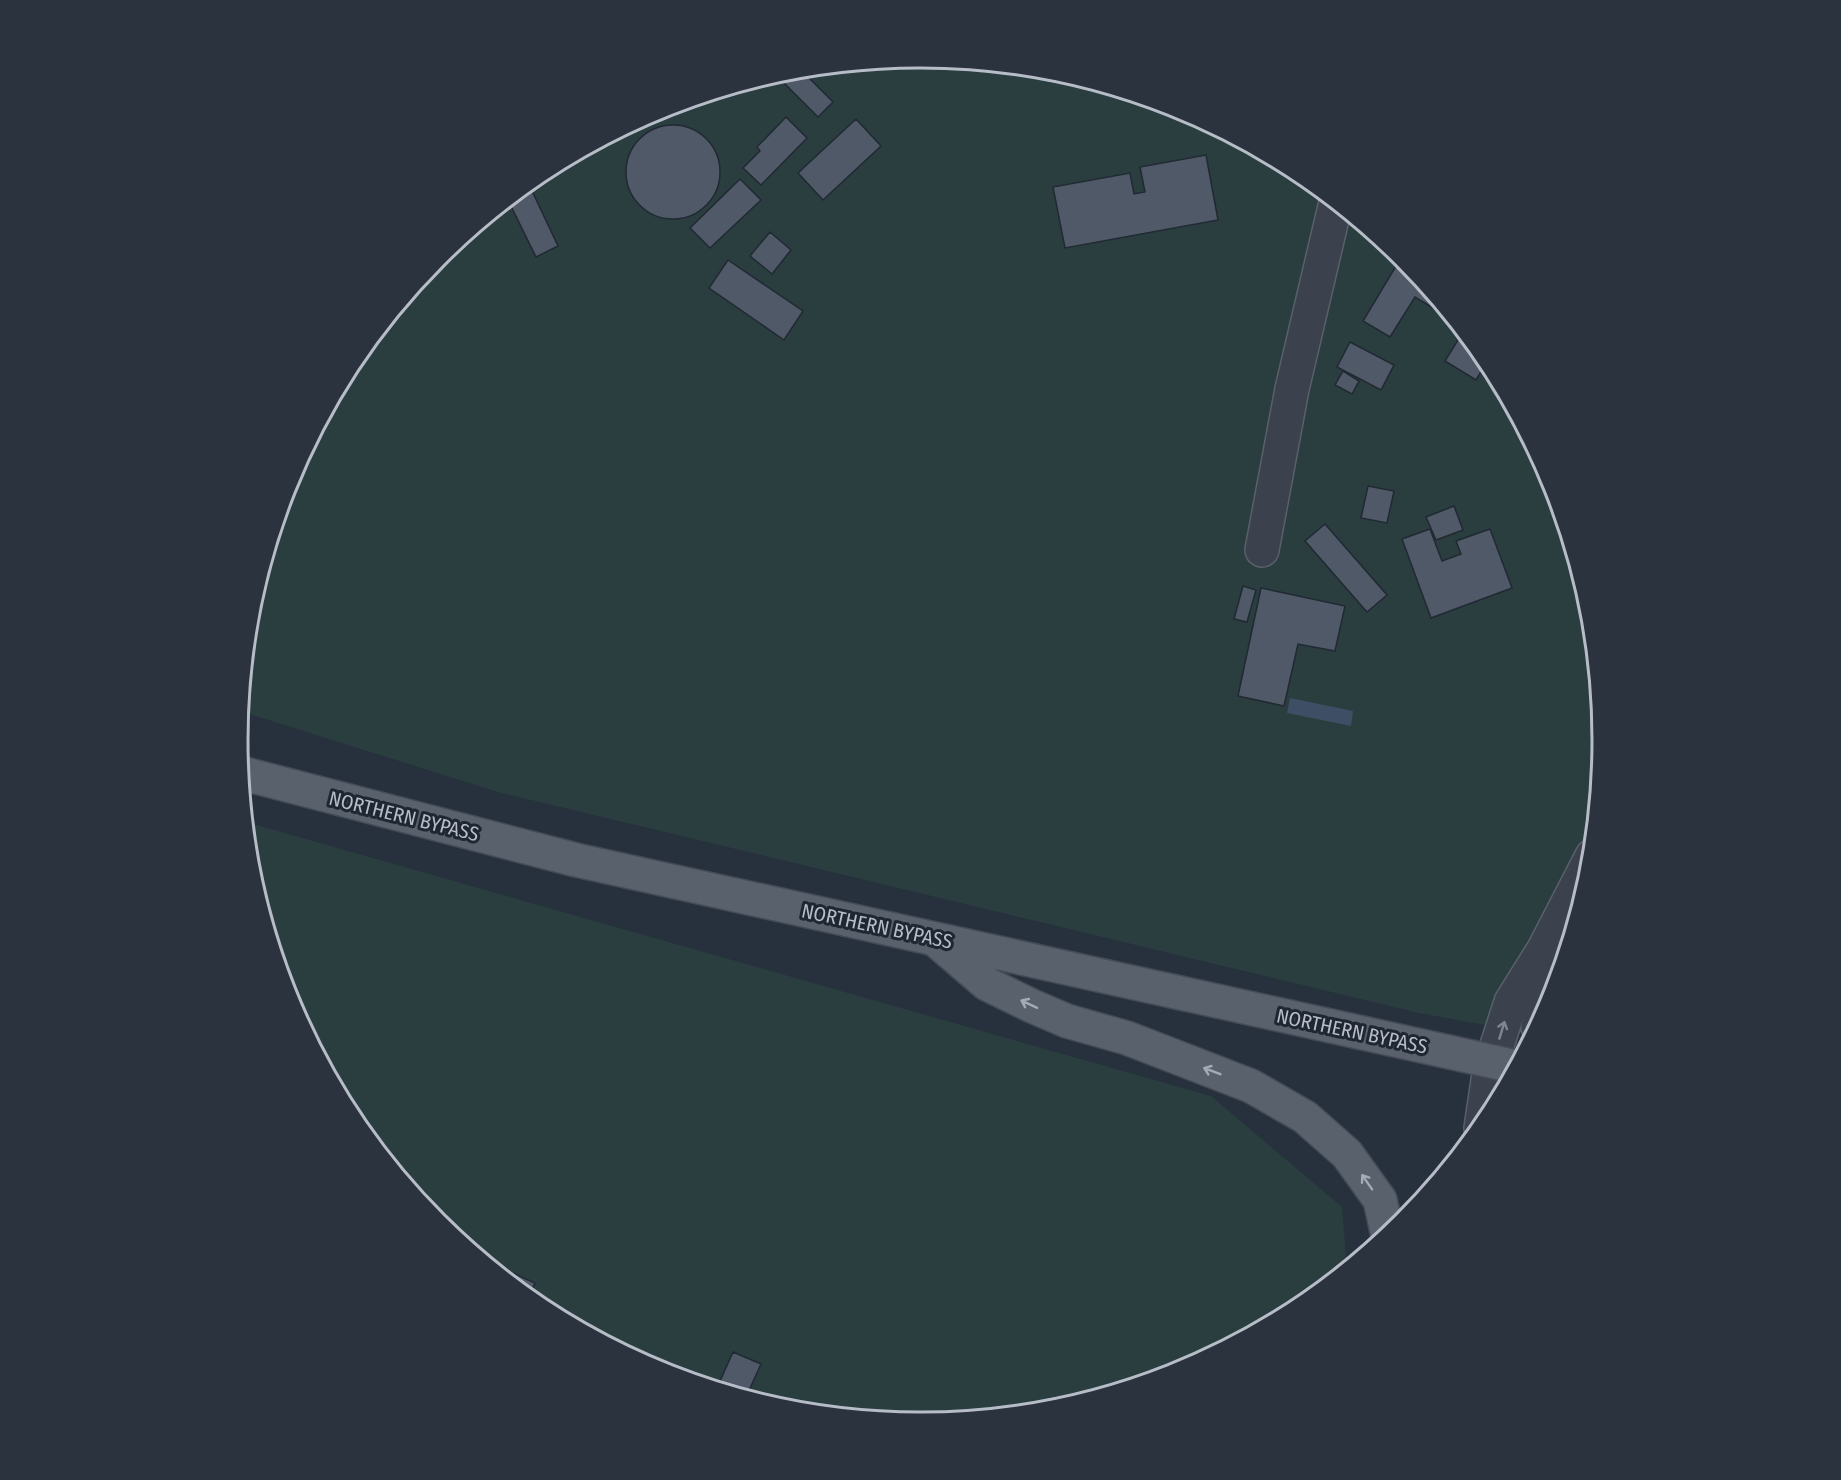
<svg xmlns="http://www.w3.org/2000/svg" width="1841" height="1480" viewBox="0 0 1841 1480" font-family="'Fira Sans Condensed',sans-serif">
  <rect width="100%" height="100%" fill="#27303d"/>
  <path fill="#2a3d3f" d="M920,57l134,13 128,39 118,63 104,85 85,104 63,118 38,128 13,133 -13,134 -39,128 -17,32 -115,-21 -921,-221 -258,-81 11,-105 39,-128 63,-118 85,-103 103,-85 118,-63 129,-39z
    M246,822l965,274 131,111 5,62 -47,39 -118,63 -129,39 -133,13 -133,-13 -128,-39 -118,-63 -104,-85 -85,-104 -63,-118 -38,-128z"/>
  <path fill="#3e4e64" d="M1290,698l63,13 -2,15 -64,-13z"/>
  <path fill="#505967" stroke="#212934" stroke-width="1.5" d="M800,69l33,33 -15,15 -42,-42 12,-5z
    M786,117l21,21 -46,47 -18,-17 17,-17 -3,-4z
    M856,119l25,27 -58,54 -25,-27z
    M626 172a47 47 0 1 1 94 0a47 47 0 1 1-94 0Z
    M1206,155l12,65 -153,28 -12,-61 77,-14 4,21 11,-2 -5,-25z
    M740,179l21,21 -51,48 -20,-20z
    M532,191l26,55 -22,11 -27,-55z
    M770,232l21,18 -19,24 -22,-18z
    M1402,256l2,1 54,66 -43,-26 -25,40 -27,-16z
    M728,260l75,51 -19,29 -75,-52z
    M1464,330l24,30 -12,20 -31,-19z
    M1350,342l44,23 -13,25 -44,-23z
    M1343,371l16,10 -7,13 -17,-9z
    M1368,486l26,5 -7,32 -26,-5z
    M1454,506l9,24 -27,10 -10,-23z
    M1325,524l62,71 -20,17 -62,-71z
    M1430,529l12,32 19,-7 -5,-13 34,-12 22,59 -81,30 -29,-79z
    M1243,586l13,4 -9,32 -13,-3z
    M1261,588l84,18 -10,45 -37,-7 -14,62 -46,-10z
    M478,1256l16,8 -2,4z
    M497,1266l38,17 -7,15 -33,-28z
    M733,1352l28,12 -15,33 -29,-9z
    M661,1362l40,22 -44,-14z
    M755,1395l29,14 -31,-10z"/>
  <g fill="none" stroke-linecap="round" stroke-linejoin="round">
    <defs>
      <path id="minor" d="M1262,550l30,-161 44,-187
        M1538,1027l5,-20 1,-58
        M1481,1128l9,-61 21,-65 33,-53 48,-93"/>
      <path id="major" d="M241,773l335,87 873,192
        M938,942l49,42 45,22 35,15 60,17 124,48 54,31 42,37 33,46 8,36"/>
    </defs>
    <use href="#minor" stroke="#58606b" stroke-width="36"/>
    <use href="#major" stroke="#444b56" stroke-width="36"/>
    <use href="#minor" stroke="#3b424d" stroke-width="33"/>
    <use href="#major" stroke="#59616d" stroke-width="33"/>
    <defs>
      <path id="major-bridge" d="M1449,1052l68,15"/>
    </defs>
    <use href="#major-bridge" stroke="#444b56" stroke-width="36" stroke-linecap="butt"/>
    <use href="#major-bridge" stroke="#59616d" stroke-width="33"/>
  </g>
  <defs><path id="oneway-shaft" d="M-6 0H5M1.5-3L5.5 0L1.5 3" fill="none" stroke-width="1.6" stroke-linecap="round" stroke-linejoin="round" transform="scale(1.5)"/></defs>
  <g stroke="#a4abb6">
    <use href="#oneway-shaft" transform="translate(1029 1004) rotate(-155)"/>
    <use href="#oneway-shaft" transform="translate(1212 1071) rotate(-159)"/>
    <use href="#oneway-shaft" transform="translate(1367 1182) rotate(-125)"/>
  </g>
  <use stroke="#7f8691" href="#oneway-shaft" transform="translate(1502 1030) rotate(-73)"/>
  <g text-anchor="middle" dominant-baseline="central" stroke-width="6" stroke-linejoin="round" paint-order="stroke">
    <g font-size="20" fill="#b7bdc8" stroke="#1f2732">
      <text transform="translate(404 816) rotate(14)">NORTHERN BYPASS</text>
      <text transform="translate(877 926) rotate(12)">NORTHERN BYPASS</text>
      <text transform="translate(1352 1031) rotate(12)">NORTHERN BYPASS</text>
    </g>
  </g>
  <path d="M0 0H1841V1480H0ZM248 740a672 672 0 1 1 1344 0a672 672 0 1 1-1344 0Z" fill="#2b333e" fill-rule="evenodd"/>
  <path fill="none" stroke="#b7bdc8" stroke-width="3" d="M248 740a672 672 0 1 1 1344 0a672 672 0 1 1-1344 0Z"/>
</svg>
